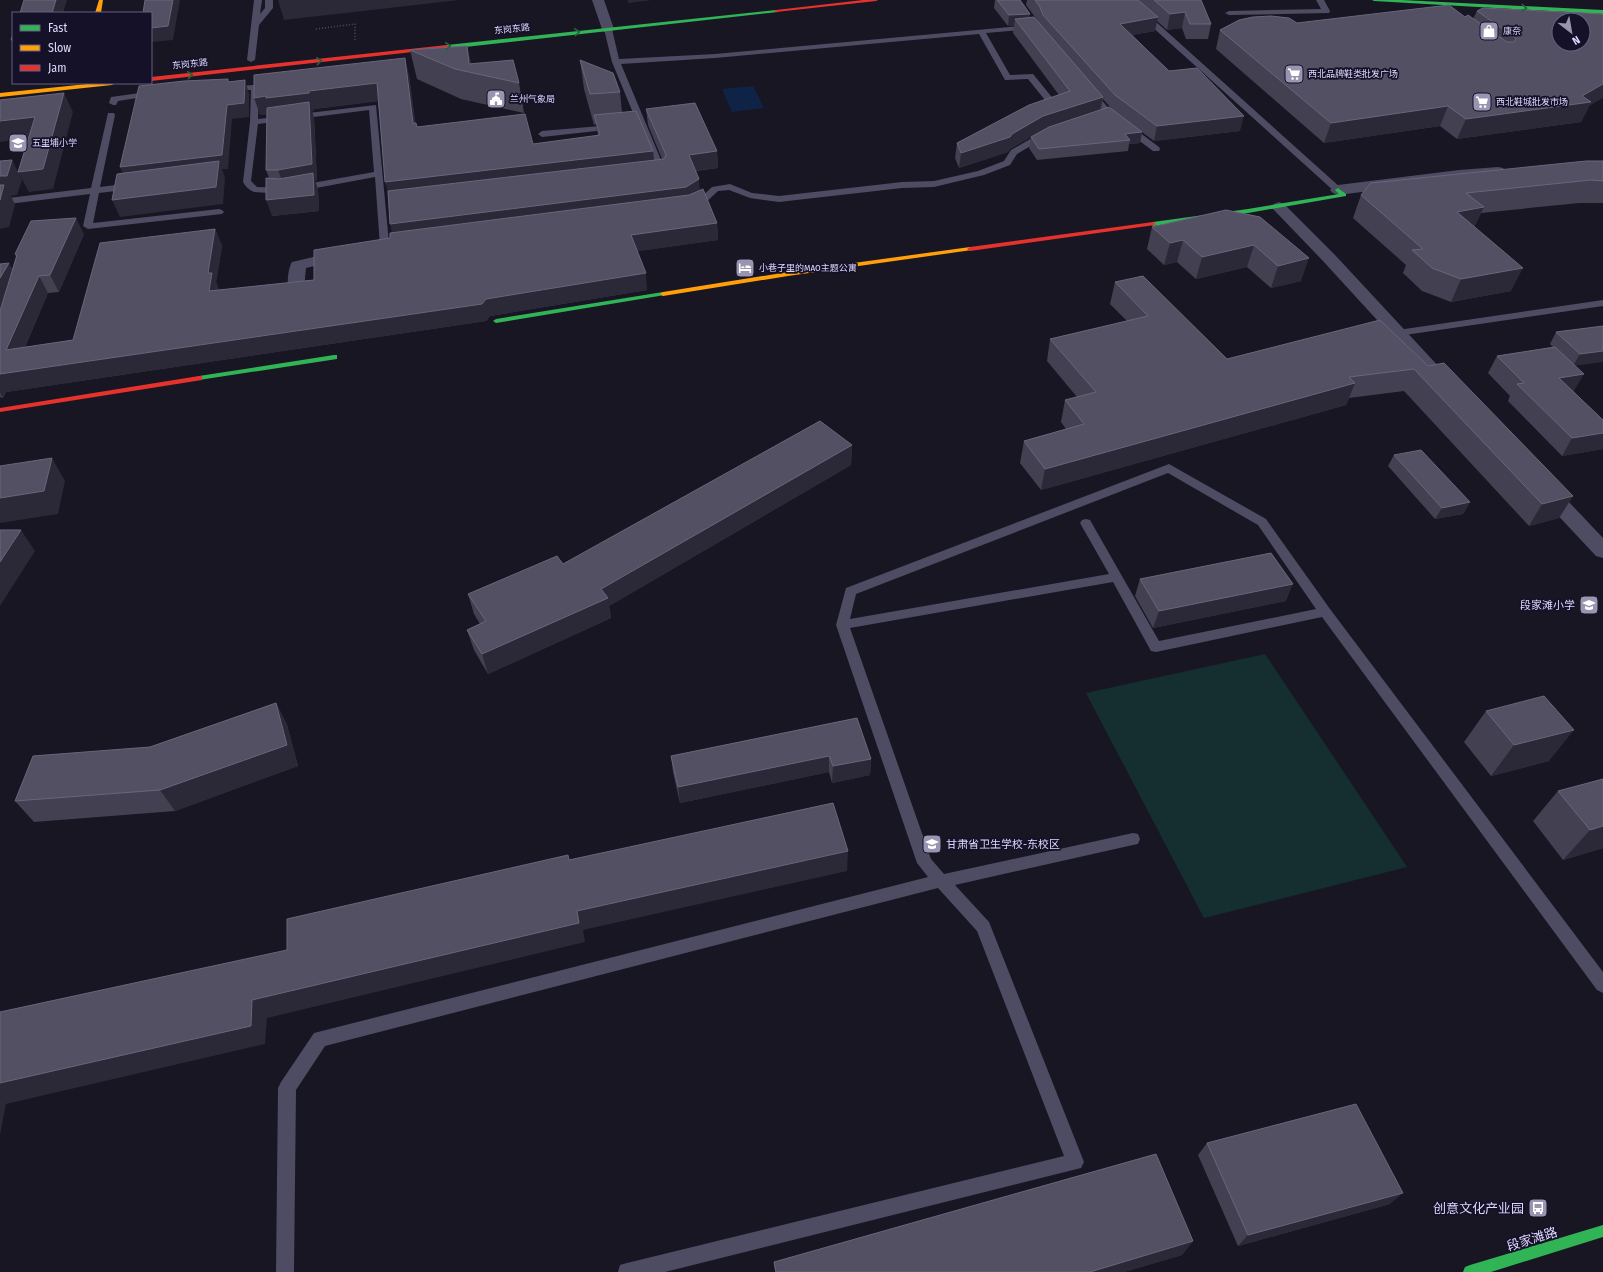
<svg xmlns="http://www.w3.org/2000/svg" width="1603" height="1272" viewBox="0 0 1603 1272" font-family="'Fira Sans Condensed','Noto Sans SC',sans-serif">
  <rect width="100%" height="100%" fill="#181623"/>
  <path fill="#152e30" d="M1265,654l142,213 -203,51 -118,-225z"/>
  <path fill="#0f2346" d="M753,86l11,22 -32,4 -10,-23z"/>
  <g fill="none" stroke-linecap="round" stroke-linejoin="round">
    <path stroke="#475361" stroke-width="1.5" stroke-dasharray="1 2" stroke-linecap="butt" d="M316,29l39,-5v16"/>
    <path fill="#4d4c63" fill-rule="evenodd" d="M254,0h8l-2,14 5,-6v-8h8v8l-14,17 -4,35 -4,2 -4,-2z
      M1127,0h8v3l206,185 1,2 -1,2h-6l-206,-186z
      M1316,0h8l6,11 -1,2 -100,2 -4,-2 4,-2 92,-2z
      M1031,25l4,2 -1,2 -48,4 24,42 23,-1 22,27v4h-6l-21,-26 -23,1 -26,-46 -264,24 -94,6 45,108 -6,4 -4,-3 1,-2 -45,-109 -8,-33 4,-2 4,2 7,30 96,-5z
      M255,85l4,2 -1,32 118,-14 13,138h8l2,2 -2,2 -12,2 -5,-3 -5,-69 -91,17 -30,-2c-5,-2 -9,-6 -11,-10l7,-60 1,-32h-21l-4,-2 4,-2zM369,110l5,62 -90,16 -27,-1 -6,-6 7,-57z
      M1087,90h6l18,21 48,36 1,2 -1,2h-6l-48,-36 -18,-21z
      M154,91l4,2 -1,2 -39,6 -2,4h-3l-4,-2 2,-6z
      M108,113h6l1,2 -15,72 32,-4 4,3 -4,3 -33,4 -6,30 126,-14 3,1 2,2 -2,2 -134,15 -5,-3 7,-32 -90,11v-6l91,-11z
      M612,125h3l1,2 -1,2 -73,8 -4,-3 4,-3z
      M1046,130l4,3 -1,2 -32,19 -7,11 -26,10 -50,12 -32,1 -123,14 -29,-4 -21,-8 -11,1 -15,14 -10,3 -5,-3 9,-4 15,-14 18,-3 22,9 27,3 123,-14 32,-1 44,-10 26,-10 7,-11z
      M1603,300v6l-205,30 -5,-3 5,-3z
      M1169,464l97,55 64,90 273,363v21l-6,-3 -275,-373 -166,35 -5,-1 -38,-69 -263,46 81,231 13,15 189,-41 5,1 2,5 -2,5 -5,1 -178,40 34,37 2,5 93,235 -3,6 -416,104h-47l2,-7 7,-2 437,-107 -87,-225 -39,-43 -613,158 -29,44 -2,182h-18l2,-184 3,-6 33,-49 614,-156 -11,-14 -81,-238 10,-37zM1168,473l90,52 58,84 -157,32 -69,-121 -4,-1 -4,1 -2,3 29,51 -259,45 6,-25z"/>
    <path fill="#4d4c63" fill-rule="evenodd" d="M592,0h12l10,29 -2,3h-8l-2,-3z
      M1498,167l5,1 2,3 -2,3 -165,21 -5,-2 -3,-3 3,-3 5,-2 121,-15z
      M1279,202l5,2 51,51 119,128 3,4 -3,4 -6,2 -6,-2 -119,-130 -49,-51 -3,-3 3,-3z
      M343,250l6,2 2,3 -2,3 -43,10 -2,21 -2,4 -6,1 -6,-1c-4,-7 -2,-25 2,-31z
      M1543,480l7,2 53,56v20l-7,-2 -60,-64 -3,-5 3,-5z"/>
    <path fill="#30b455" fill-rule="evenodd" d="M1372,0h30l201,10v4l-229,-13z
      M776,10l2,1v1l-331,37 -3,-2 3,-2z
      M1338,188l8,6v2l-98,17 -95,13 -3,-2 3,-2 95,-13 91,-15 -4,-4z
      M663,292l2,1v2l-169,28 -3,-2 3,-2z
      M334,355h3v4l-138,21 -4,-2 4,-2z
      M1603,1225v12l-112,35h-28l2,-5 5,-2z"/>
    <path fill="#ff9f0a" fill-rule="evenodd" d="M99,0h4l-2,13h-6z
      M97,83h18l-3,2 -112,12v-4z
      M970,247l3,2 -1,1 -184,26 -125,20 -3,-2 3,-2 125,-20z"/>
    <path fill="#e5322d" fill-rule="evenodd" d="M863,0h15l-2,1 -100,11 -2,-1 2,-1z
      M447,45l3,2 -1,1 -298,33v-4z
      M1153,222l2,1v2l-185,26 -3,-2 3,-2z
      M199,376h3v4l-202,32v-4z"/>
  </g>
  <path fill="#434052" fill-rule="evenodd" d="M995,0h25l10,14 -1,3 9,4 -12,-16 1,-5h111l1,1v-1h62l10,24 -3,15h-22l-4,-11 -15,2 -10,-9 -2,10 -23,4 37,36 71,60 -86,10 -12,-9 -2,11 -11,1 -1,7 -91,9 -8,-12 2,-11 14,-8 -4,2 -31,18 -2,3 -49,16 -4,-10 2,-15 102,-48 -46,-62 1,-8 -6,1 -14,-18zM1103,99l8,9 -10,2z
    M1477,11l126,3 -14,92 -8,16 -124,17 -17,-13 -116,17 -108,-94 4,-19 77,-7 168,-6 8,2z
    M467,46l4,18 48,19 5,30 -63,-14 -44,-20 -7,-29z
    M580,60l40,32 2,20 31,39 1,9 8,-1 -14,-34 -2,-16 71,42 1,17 -22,3 4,20 17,32 1,17 -81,11 10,39 -157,26 -4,5 -480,71 -3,6 -3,-1v-86l2,-5 -2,3v-45l12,6 4,-13 -1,-3 69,-20 -25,58 -11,1 -23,54 48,-7 142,-111 7,17 -6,36 3,8 95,-10 76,-42 2,-6 -14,-131 -64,8v2h-2l2,7 3,63h-2l3,8 1,22 -47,5 -3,-38 -3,-8 1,-56 -7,1 149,-40 6,48 2,4 116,17 65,-8 -2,-12 -2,1 -10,-36z
    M1603,161v42h-24l-98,10 -7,14 37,64 -60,11 -29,-11 -19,-18 3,-8 -53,-47 8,-23z
    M1226,210l75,71 -30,7 -24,-21 -51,12 -19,-17 -13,3 -17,-16 5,-22z
    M1115,282l112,77 201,7 145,130 -14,22 -30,8 -125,-135 -55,7 -3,7 -305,85 -21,-27 4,-22 42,-12 -5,-7 4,-22 12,-3 -30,-36 3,-22 77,-18 -17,-17z
    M1603,326l-28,40 -1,25 -1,1 30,28v29l-41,7 -54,-55 2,-5 -22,-23 9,-17 56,-9 -3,-3 6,-12z
    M852,445l-1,20 -242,141 2,12 -123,56 -14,-24 -7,-20 13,-6 -6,-10 -6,-20 95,-30z
    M1394,455l76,47 -7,12 -28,5 -47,-53z
    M1140,579l146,22 -133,27 -18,-32z
    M276,703l11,22 11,41 -123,45 -141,11 -19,-21 135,-54z
    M1486,711l63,50 -58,15 -27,-34z
    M857,718l14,41 -1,16 -38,8 -3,-11 -149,31 -7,-31 -2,-16z
    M1603,779v69l-40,12 -30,-39 25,-30z
    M1207,1143l183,61 -152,42 -40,-91z
    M1193,1241l-11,14 -58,17h-349l-1,-10z"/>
  <path fill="#2b2837" d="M56,0h11l-4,13h-11z
    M173,0h7l-7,40 -22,2v-14z
    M278,0h181l-175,20z
    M628,0h24l-24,3z
    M1185,12l-3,16 -15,2 3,-16z
    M1030,14l-2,10 -13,-5 -1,6 -6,1 1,-11z
    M1158,17l-3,14 -37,6 2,-13z
    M467,46l5,27 -3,-9z
    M405,58l4,17 9,66 -5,-18z
    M245,80l4,14v23l-17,2 -4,50h-6l3,9 -2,26 -103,13 -8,-17 14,-19 -6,-14 107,-62z
    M377,83l4,18 -67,8v2h-2l2,7 3,63h-2l3,8 1,22 -47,5 -6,-16 18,-14 -6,-16 -7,-56 -11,1 -6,-17z
    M1603,84v14l-14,8 -8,16 -124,17 9,-20 116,-23z
    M64,93l9,19 -20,77 -24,3 -11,-20z
    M1103,97l-3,14 -59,20 -31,18 -2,3 -49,16 2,-15 51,-19 31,-18z
    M1448,106l-8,20 -116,17 7,-20z
    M1244,116l-4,15 -86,10 3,-15z
    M35,117l9,19 -44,6v-21z
    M1142,132l-2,11 -11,1 1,-4 -5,-6z
    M653,151l2,18 -265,31 -5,-18z
    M717,151l1,17 -27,3 -2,-16z
    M12,160l10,20 -5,15 -6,1 4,9 -6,22 -9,2v-53z
    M699,179l1,17 -306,45 -4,-17z
    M1484,207l-11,22 -16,-17z
    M76,218l8,16 -25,58 -9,-17z
    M717,223l1,17 -85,12 -2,-17z
    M215,229l7,17 -6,36 3,8 -10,1 -1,-18z
    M1183,240l-6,22 -13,3 6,-22z
    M1254,245l-7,22 -51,12 6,-22z
    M1309,258l-8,23 -30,7 7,-22z
    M9,263l9,16 -18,30v-31z
    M1523,268l-12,23 -60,11 10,-23z
    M646,273l1,17 -157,26 -4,5 -480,71 -3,6 -3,-5v-19z
    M39,276l9,17 -32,74 -10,-17z
    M1603,351v11l-30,4 7,-12z
    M1584,374l-10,17 -25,5 10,-18z
    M1355,383l-9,22 -305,85 4,-21z
    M1603,433v16l-41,7 10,-18z
    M852,445l-1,20 -242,141 2,12 -123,56 -6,-20 119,-65z
    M52,458l13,23 -7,33 -58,9v-25z
    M1573,496l-14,22 -30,8 13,-22z
    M1470,502l-7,12 -28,5 7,-11z
    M21,530l14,21 -35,55v-44z
    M1293,584l-7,17 -133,27 6,-17z
    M276,703l11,22 11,41 -123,45 -15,-21z
    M1574,730l-25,31 -58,15 23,-31z
    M829,756v16l-149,31 -2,-16z
    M871,759l-1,16 -38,8 1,-17z
    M1603,826v22l-40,12 27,-30z
    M848,851l-1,20 -264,59 2,12 -318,76 -2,26 -259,60 -6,31v-52l252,-83 325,-89z
    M1403,1193l-13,11 -152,42 10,-11z
    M1193,1241l-11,14 -58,17h-34z"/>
  <path fill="#535064" stroke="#69667c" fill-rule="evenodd" d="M24,0h32l-4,13h-32z
    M145,0h28l-5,26 -17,2v-15h-8z
    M997,0h23l10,14 -21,1z
    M1035,0h103l20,17 -38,7 49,47 28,-3 47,48 -87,10 -42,-31 -72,-80 -3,-8z
    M1154,0h47l10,24h-21l-5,-12 -15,2z
    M1449,5l16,12 3,-2 39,27h7l2,-4 -39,-27 6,-3 120,6v70l-21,12 9,6 -125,17 -18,-13 -117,17 -111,-93 19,-10 14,-3 18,-1 18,2 8,5zM1559,20h24v24h-24z
    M1034,17l69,80 -60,19 -31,18 -2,3 -49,16 -4,-10 72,-38 41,-14 -55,-72z
    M13,34v6h-2z
    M467,46l2,18 44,-4 6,23 -64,-14 -45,-19z
    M405,58l8,65h3l1,4 108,-13 8,30 67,-9 -6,-20 42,-4 17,40 -268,31 -8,-99 -68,8v2l-43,5v-2l-12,2v-23z
    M580,60l33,13 7,19 -30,2z
    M228,79v3l17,-2 -1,23 -17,2 -5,50 -102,12 19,-81 45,-5z
    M64,93l-21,76 -25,3 17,-55 -35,4v-21z
    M309,102l3,62 -34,6h-12l1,-62z
    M695,103l22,48 -28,4 10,24 -13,8 -296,37 -2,-33 276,-32 2,-4 -20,-46z
    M1109,107l33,25 -17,2 5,6 -91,9 -8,-12 18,-10z
    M12,160l-5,16h-7v-15z
    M219,161l-3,26 -104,13 5,-26z
    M1586,161h17v20l-12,-1 -125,13 18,14 -27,5 66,56 -62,11 -29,-11 -20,-18 11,-1 -62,-54 10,-12z
    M313,173l1,22 -48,5v-22l13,1z
    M0,185h4l-4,15z
    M703,189l14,34 -86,12 15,38 -160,26 -4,5 -482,70v-63l17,-56 -2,-1 16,-33 45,-3 -26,57 -11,1 -33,74 67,-10 27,-97 115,-14 -7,44h4l-3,18 105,-11v-30l76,-12v-5l299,-38z
    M1226,210l34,7 49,41 -31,8 -24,-21 -52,12 -19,-17 -13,3 -18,-16z
    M9,263l-9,15v-14z
    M1143,276l84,83 153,-39 48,46 16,-3 129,133 -31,8 -128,-135 -65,8 6,6 -310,86 -21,-28 60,-17 -19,-24 31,-8 -46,-53 98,-23 -33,-34z
    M1603,326v25l-23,3 -24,-22z
    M1555,347l29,27 -25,4 44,42v13l-31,5 -55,-54 7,-1 -27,-27z
    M820,421l32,24 -251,144 7,9 -126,56 -15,-24 19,-9 -18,-27 89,-38 6,8z
    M1421,450l49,52 -28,6 -48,-53z
    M52,458l-8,33 -44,7v-32z
    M0,530h21l-21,32z
    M1271,553l22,31 -134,27 -19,-32z
    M1544,696l30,34 -60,15 -28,-34z
    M276,703l11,42 -127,45 -145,11 18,-45 117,-9z
    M857,718l14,41 -38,7 -4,-10 -151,31 -7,-31z
    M1603,779v47l-13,4 -32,-39z
    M833,803l15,48 -271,60 2,12 -327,77 -1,26 -251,57v-71l287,-62v-31l281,-64 1,5z
    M1356,1104l47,89 -155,42 -41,-92z
    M1156,1154l37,87 -103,31h-314l-2,-10z"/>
  <defs><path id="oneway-chevron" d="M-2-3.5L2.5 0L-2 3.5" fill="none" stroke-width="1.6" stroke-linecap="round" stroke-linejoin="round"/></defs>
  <g stroke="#22623e">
    <use href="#oneway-chevron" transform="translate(1524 8) rotate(3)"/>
    <use href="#oneway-chevron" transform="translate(577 32) rotate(-6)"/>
    <use href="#oneway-chevron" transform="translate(448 46) rotate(-6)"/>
    <use href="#oneway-chevron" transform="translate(319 61) rotate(-6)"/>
    <use href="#oneway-chevron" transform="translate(190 75) rotate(-6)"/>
  </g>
  <defs>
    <symbol id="shop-square" viewBox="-11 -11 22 22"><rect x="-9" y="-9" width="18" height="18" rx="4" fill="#9995b1" stroke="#151128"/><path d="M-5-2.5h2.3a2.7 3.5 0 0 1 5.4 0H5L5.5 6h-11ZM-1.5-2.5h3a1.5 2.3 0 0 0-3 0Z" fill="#fff"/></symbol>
    <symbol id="supermarket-square" viewBox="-11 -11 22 22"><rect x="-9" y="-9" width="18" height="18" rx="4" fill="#9995b1" stroke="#151128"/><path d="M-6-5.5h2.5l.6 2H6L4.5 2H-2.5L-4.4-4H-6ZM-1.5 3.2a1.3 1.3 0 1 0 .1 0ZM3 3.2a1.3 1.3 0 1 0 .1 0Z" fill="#fff"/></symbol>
    <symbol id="civic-square" viewBox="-11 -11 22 22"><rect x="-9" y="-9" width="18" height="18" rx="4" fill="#9995b1" stroke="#151128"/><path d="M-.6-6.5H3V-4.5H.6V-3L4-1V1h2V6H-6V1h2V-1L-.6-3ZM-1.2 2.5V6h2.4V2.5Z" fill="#fff"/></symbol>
    <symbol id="school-square" viewBox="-11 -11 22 22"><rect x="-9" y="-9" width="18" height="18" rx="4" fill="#9995b1" stroke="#151128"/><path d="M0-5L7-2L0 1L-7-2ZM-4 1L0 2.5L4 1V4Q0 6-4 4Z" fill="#fff"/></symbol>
    <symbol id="hotel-square" viewBox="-11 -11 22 22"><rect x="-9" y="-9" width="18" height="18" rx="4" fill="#9995b1" stroke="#151128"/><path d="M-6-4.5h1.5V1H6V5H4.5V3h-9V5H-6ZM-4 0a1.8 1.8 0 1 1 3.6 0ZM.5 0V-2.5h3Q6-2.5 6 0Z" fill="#fff"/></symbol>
    <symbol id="university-square" viewBox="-11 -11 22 22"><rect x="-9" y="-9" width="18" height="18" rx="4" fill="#9995b1" stroke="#151128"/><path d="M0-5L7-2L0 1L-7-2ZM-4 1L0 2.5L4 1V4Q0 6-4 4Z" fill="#fff"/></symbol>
    <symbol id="bus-square" viewBox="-11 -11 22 22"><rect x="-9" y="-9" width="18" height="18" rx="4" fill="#9995b1" stroke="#151128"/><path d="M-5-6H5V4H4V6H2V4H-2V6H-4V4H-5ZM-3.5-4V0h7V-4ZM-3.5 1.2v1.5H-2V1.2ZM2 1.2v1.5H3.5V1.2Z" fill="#fff"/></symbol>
  </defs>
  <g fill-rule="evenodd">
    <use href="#shop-square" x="1478" y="20" width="22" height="22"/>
    <use href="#supermarket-square" x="1283" y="63" width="22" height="22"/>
    <use href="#civic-square" x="485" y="88" width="22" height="22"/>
    <use href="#supermarket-square" x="1471" y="91" width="22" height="22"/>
    <use href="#school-square" x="7" y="132" width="22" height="22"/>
    <use href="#hotel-square" x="734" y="257" width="22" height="22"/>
    <use href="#school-square" x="1578" y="594" width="22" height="22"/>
    <use href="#university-square" x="921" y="833" width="22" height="22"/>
    <use href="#bus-square" x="1527" y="1197" width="22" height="22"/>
  </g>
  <g text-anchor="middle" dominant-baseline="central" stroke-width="3.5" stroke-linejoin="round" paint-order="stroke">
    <g font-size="9" fill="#ded9fe" stroke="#151128">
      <text transform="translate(512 29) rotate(-6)">东岗东路</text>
      <text transform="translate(190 64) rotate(-6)">东岗东路</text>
    </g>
    <g font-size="9" fill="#ded9fe" stroke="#151128" text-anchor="start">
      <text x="1503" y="31">康奈</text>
      <text x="1308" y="74">西北品牌鞋类批发广场</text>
      <text x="510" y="99">兰州气象局</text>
      <text x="1496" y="102">西北鞋城批发市场</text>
      <text x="32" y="143">五里埔小学</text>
      <text x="759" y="268">小巷子里的MAO主题公寓</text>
    </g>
    <g font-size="11" fill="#ded9fe" stroke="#151128" text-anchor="end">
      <text x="1575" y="605">段家滩小学</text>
      <text x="946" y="844" text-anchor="start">甘肃省卫生学校-东校区</text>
    </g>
    <g font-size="13" fill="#ded9fe" stroke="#151128" text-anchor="end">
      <text x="1524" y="1208">创意文化产业园</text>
    </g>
    <g font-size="13" fill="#ded9fe" stroke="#151128">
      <text transform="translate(1532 1239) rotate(-17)">段家滩路</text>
    </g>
  </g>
  <rect x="12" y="12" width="140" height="72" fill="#151128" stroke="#65617e"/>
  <rect x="20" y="25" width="20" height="6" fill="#30b455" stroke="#65617e"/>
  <text x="48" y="32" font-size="12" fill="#ded9fe">Fast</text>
  <rect x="20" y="45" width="20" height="6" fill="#ff9f0a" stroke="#65617e"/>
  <text x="48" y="52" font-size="12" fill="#ded9fe">Slow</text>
  <rect x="20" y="65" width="20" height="6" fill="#e5322d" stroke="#65617e"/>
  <text x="48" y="72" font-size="12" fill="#ded9fe">Jam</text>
  <g transform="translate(1571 32) rotate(149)"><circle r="19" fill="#151128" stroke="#65617e"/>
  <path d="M0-3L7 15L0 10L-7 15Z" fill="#9995b1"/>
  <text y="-6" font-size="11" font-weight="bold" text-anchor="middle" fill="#ded9fe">N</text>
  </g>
</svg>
